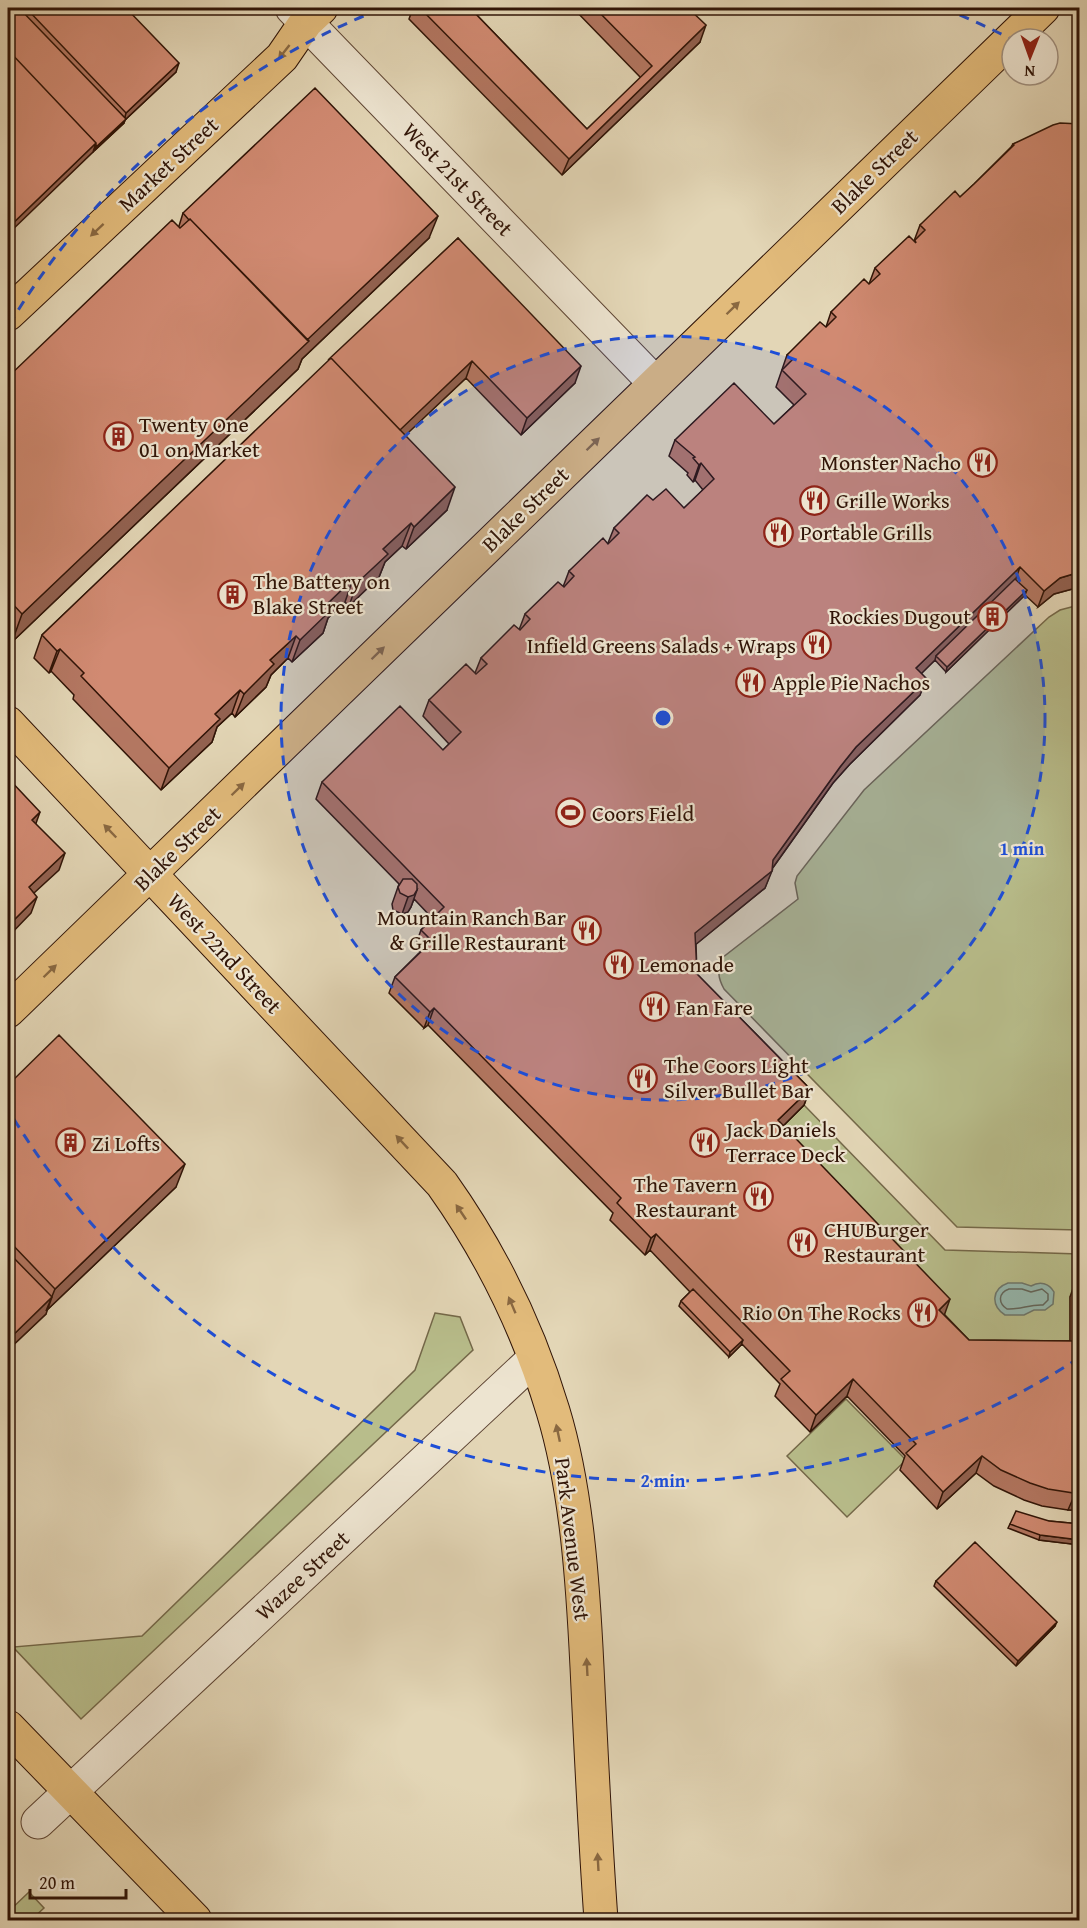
<svg xmlns="http://www.w3.org/2000/svg" width="1087" height="1928" viewBox="0 0 1087 1928" font-family="'Gentium Book Plus',serif">
  <rect width="100%" height="100%" fill="#e3d6b6"/>
  <filter id="stains"><feTurbulence type="fractalNoise" baseFrequency=".00333" numOctaves="4"/><feColorMatrix values="0 0 0 0 .2 0 0 0 0 .09 0 0 0 0 .02 0 0 0 .5 -.17"/></filter>
  <radialGradient id="worn" r=".72"><stop offset=".6" stop-color="#630" stop-opacity="0"/><stop offset="1" stop-color="#630" stop-opacity=".3"/></radialGradient>
  <path fill="#b8bd8b" stroke="#746849" stroke-width="1.5" d="M1079,605v625l-122,-3 -233,-238c-6,-11 -7,-19 -2,-31l76,-59 -3,-16 2,-7 67,-86 185,-173 11,-7z
    M804,1105l141,145 134,4v43h-9v60h-107l-191,-220z
    M435,1313l25,4 13,33 -392,369 -68,-72 129,-11 273,-266z
    M846,1399l60,61 -59,57 -60,-61z
    M29,1892l15,16 -13,12h-23v-8z"/>
  <path fill="#95b9b0" stroke="#6d776c" stroke-width="1.5" d="M1008,1283h14l9,3c9,-5 18,-3 23,6l-1,12 -8,6h-11l-10,5h-19c-14,-9 -14,-26 3,-32z"/>
  <g fill="none" stroke-linecap="round" stroke-linejoin="round">
    <path stroke="#62665c" stroke-width="1.5" d="M1009,1289h13l9,3 11,-3 6,5v6l-5,5c-13,-1 -23,5 -36,4 -9,-6 -9,-16 2,-20z"/>
    <defs>
      <path id="minor" d="M292,8l363,375
        M38,1822l496,-463"/>
      <path id="major" d="M8,314l274,-257 24,-35 15,-14
        M8,723l434,461c49,69 87,147 111,227 24,79 30,174 34,256 4,85 8,169 14,253
        M8,1011l1035,-1003
        M8,1727l187,193"/>
    </defs>
    <use href="#minor" stroke="#5d4433" stroke-width="35"/>
    <use href="#major" stroke="#301407" stroke-width="35"/>
    <use href="#minor" stroke="#ede4d0" stroke-width="33"/>
    <use href="#major" stroke="#e2bb7b" stroke-width="33"/>
  </g>
  <path fill="#b47762" stroke="#301407" stroke-width="1.5" d="M8,8h118l50,64 -51,48 -1,3 -31,29z
    M413,8h57l117,121 54,-51 -68,-70h115l12,34 -138,133 -153,-156z
    M1080,124v463l-26,7 -16,13 -13,-12 -79,77 -11,-12 -14,13 -1,22 -70,69 -17,19 -61,86 -7,19 -69,56 1,30 113,115 -6,16 -21,21 162,189 24,25 101,1v-44l6,-17h4v230h-12l-26,-4 -18,-6 -30,-14 -18,-13 -39,36 -37,-39 5,-14 -58,-60 -37,36 -35,-36 5,-12 -38,-40 -13,13 -50,-51 2,-5 9,-9 -40,-42 -5,5 -35,-35 3,-7 -185,-188 -4,3 -35,-35 6,-16 25,-25 -5,-5 6,-17 12,-11 -19,-20 -3,8 -3,5 -6,2 -9,-4 -1,-6 7,-20 -83,-85 6,-17 121,-32 6,-6 -26,-28 6,-16 46,-27 6,-15 38,-28 6,-16 38,-27 6,-16 39,-28 6,-15 39,-28 31,8 19,-18 -8,-10 -2,2 -6,-7 1,-2 -19,-17 6,-16 99,-16 20,-19 -18,-18 11,-32 39,-28 5,-15 38,-28 6,-16 39,-27 6,-16 40,-28 14,-13 37,-37 2,-3z
    M183,213l246,25 -127,121 -4,10 -286,273 -4,-4v-261l171,-151z
    M458,238l117,145 -54,52 -55,-57 -61,57 42,75 -41,39 -4,-3 -17,16 -6,15 -30,29 -4,-4 -17,16 -5,15 -31,29 -4,-4 -17,17 -5,12 -31,30 -3,-4 -15,14 -5,15 -51,48 -88,-91 1,-4 -23,-24 -2,2 -15,-15 8,-23z
    M8,1085l168,102 -130,124v3l-38,36z
    M1049,1521l31,3v21l-41,-5 -31,-12 2,-4z
    M936,1581l119,45 -39,40 -82,-80z"/>
  <path fill="#926150" stroke="#301407" stroke-width="1.5" d="M706,25l-6,17 -138,133 7,-16z
    M179,63l-3,9 -51,48 -1,3 -30,28 2,-4 28,-26 2,-8z
    M96,143l-3,9 -85,82v-6z
    M438,216l-9,22 -127,121 -4,10 -286,273 10,-28 283,-273z
    M472,361l-6,17 -75,71 6,-17z
    M581,366l-6,17 -54,52 6,-17z
    M701,463l-6,17 -2,2 6,-17z
    M455,487l-8,23 -41,39 8,-22z
    M411,523l-9,23 -17,16 -6,15 -30,29 8,-23 26,-34z
    M1020,567l-6,17 -78,72 -1,4 -25,25 6,-17z
    M1080,572v15l-26,7 -16,13 6,-16 16,-13z
    M353,579l-8,23 -17,16 -5,15 -31,29 8,-22 26,-35z
    M1027,590l-2,5 -79,77 1,-5z
    M296,636l-8,22 -17,17 -5,12 -31,30 9,-23 26,-34z
    M60,649l-9,22 -2,2 8,-22z
    M927,679l-7,16 -70,69 -17,19 -64,90 3,-2 -7,17 -76,62 6,-17 78,-73 67,-93 16,-20z
    M240,690l-8,23 -15,14 -5,15 -51,48 8,-22 46,-54z
    M40,812l-6,17 -2,-9z
    M65,853l-6,17 -37,34 7,-17z
    M417,890l-6,17 -3,5 -6,2 6,-17z
    M37,897l-6,16 -23,24v-11z
    M434,1008l-6,17 -4,3 6,-16z
    M810,1089l-6,16 -32,32 6,-17z
    M185,1164l-9,23 -130,124 9,-22z
    M656,1234l-6,16 -5,5 6,-17z
    M52,1297l-6,17 -38,36v-10z
    M950,1299l-6,17 -5,-6z
    M743,1340l-2,5 -12,12 1,-5z
    M853,1379l-6,17 -37,36 6,-17z
    M982,1456l-6,17 -39,36 6,-17z
    M1075,1494h5v16h-12z
    M1040,1535l40,5v5l-41,-5z
    M1057,1622l-2,4 -39,40 2,-5z"/>
  <path fill="#d18a72" stroke="#301407" stroke-width="1.5" d="M8,8h11l107,111 -30,28v-4l-88,-93z
    M26,8h100l53,55 -53,50z
    M420,8h50l117,121 65,-63 -57,-58h93l18,17 -137,134z
    M8,50l88,93 -88,85z
    M315,88l123,128 -131,124 -117,-121 -1,1 -6,-7z
    M1060,123l20,1v448l-20,6 -16,13 -24,-24 -104,101 11,11 -71,68 -16,20 -67,93 -1,11 -77,62 2,41 113,115 -32,31 172,179 -11,11 30,30 107,1v-61h4v214l-32,-5 -18,-6 -29,-13 -19,-14 -39,36 -37,-39 10,-9 -63,-65 -37,36 -35,-36 9,-8 -134,-137 -5,4 -34,-35 4,-5 -187,-190 -4,4 -35,-35 37,-36 -11,-11 23,-23 -122,-125 78,-76 43,44 18,-18 -32,-32 37,-36 10,10 11,-10 -6,-6 33,-33 6,5 10,-11 -5,-5 33,-32 6,5 10,-11 -5,-5 34,-33 5,6 11,-11 -5,-5 33,-33 6,5 13,-11 18,19 30,-29 -13,-16 -2,2 -6,-7 2,-1 -20,-17 59,-57 40,41 32,-30 -24,-24 10,-10 -5,-5 33,-33 6,5 10,-10 -5,-5 33,-33 5,5 11,-10 -5,-6 34,-32 7,7 -1,-3 10,-10 -5,-5 35,-34 5,6 14,-13 40,-39 -1,-1 40,-19z
    M190,219l119,122 -287,273 -14,-15v-222l164,-157 8,8z
    M458,238l123,128 -54,52 -55,-57 -72,69 -69,-72 -3,2z
    M331,358l124,129 -41,40 -3,-4 -28,26 5,5 -31,29 -4,-4 -27,26 5,5 -31,30 -4,-4 -26,24 4,4 -30,30 -4,-4 -25,24 5,5 -51,49 -88,-92 3,-3 -24,-24 -3,2 -15,-16z
    M1015,579l12,11 -80,77 -11,-11z
    M8,778l32,34 -8,8 33,33 -36,34 8,10 -29,29z
    M403,879h9l5,5v6l-3,5 -6,2 -8,-4 -2,-6z
    M59,1035l126,129 -130,125 -47,-49v-155z
    M8,1252l44,45 -44,43z
    M693,1289l50,51 -13,12 -49,-51z
    M1016,1511l33,10 31,3v16l-40,-5 -30,-11z
    M975,1542l82,80 -39,39 -82,-80z"/>
  <defs><path id="oneway-solid" d="M-6-.8H1V-3.2L6.5 0L1 3.2V.8H-6Z" transform="scale(1.5)"/></defs>
  <g fill="#896841">
    <use href="#oneway-solid" transform="translate(284 52) rotate(128)"/>
    <use href="#oneway-solid" transform="translate(97 230) rotate(137)"/>
    <use href="#oneway-solid" transform="translate(733 308) rotate(-44)"/>
    <use href="#oneway-solid" transform="translate(593 444) rotate(-44)"/>
    <use href="#oneway-solid" transform="translate(378 653) rotate(-44)"/>
    <use href="#oneway-solid" transform="translate(238 789) rotate(-44)"/>
    <use href="#oneway-solid" transform="translate(110 831) rotate(-134)"/>
    <use href="#oneway-solid" transform="translate(50 971) rotate(-44)"/>
    <use href="#oneway-solid" transform="translate(402 1142) rotate(-133)"/>
    <use href="#oneway-solid" transform="translate(461 1212) rotate(-124)"/>
    <use href="#oneway-solid" transform="translate(512 1305) rotate(-113)"/>
    <use href="#oneway-solid" transform="translate(558 1433) rotate(-102)"/>
    <use href="#oneway-solid" transform="translate(587 1667) rotate(-93)"/>
    <use href="#oneway-solid" transform="translate(598 1862) rotate(-93)"/>
  </g>
  <circle cx="663" cy="718" r="382" fill="#1d4ed8" fill-opacity=".12"/>
  <g fill="none" stroke="#1d4ed8" stroke-width="3" stroke-dasharray="10 8">
    <circle cx="663" cy="718" r="382"/>
    <path d="M1079 1358A763 763 0 0 1 9 1111M9 325A763 763 0 0 1 383 8M943 8A763 763 0 0 1 1009 38"/>
  </g>
  <defs>
    <symbol id="building-ring" viewBox="-11 -11 22 22"><circle r="9.5" fill="#ede4d0" stroke="#8f2418" stroke-width="1.5"/><path d="M-4-6H4V6H1V3H-1V6H-4ZM-2.5-4.3h1.7v1.8h-1.7ZM.8-4.3h1.7v1.8H.8ZM-2.5-1h1.7V.8h-1.7ZM.8-1h1.7V.8H.8Z" fill="#8f2418"/></symbol>
    <symbol id="restaurant-ring" viewBox="-11 -11 22 22"><circle r="9.5" fill="#ede4d0" stroke="#8f2418" stroke-width="1.5"/><path d="M-5-6h1v4h1v-4h1v4h1v-4h1v5L-1.5 .5V6h-2V.5L-5-1ZM5-6V6H3V1.5H1.5Q1.5-4 5-6Z" fill="#8f2418"/></symbol>
    <symbol id="stadium-ring" viewBox="-11 -11 22 22"><circle r="9.5" fill="#ede4d0" stroke="#8f2418" stroke-width="1.5"/><path d="M0-5a6.5 5 0 1 0 0 10a6.5 5 0 1 0 0-10ZM-3.5-1.8h7v3.6h-7Z" fill="#8f2418"/></symbol>
  </defs>
  <g fill-rule="evenodd">
    <use href="#building-ring" x="102" y="420" width="33" height="33"/>
    <use href="#restaurant-ring" x="966" y="446" width="33" height="33"/>
    <use href="#restaurant-ring" x="798" y="484" width="33" height="33"/>
    <use href="#restaurant-ring" x="762" y="516" width="33" height="33"/>
    <use href="#building-ring" x="216" y="578" width="33" height="33"/>
    <use href="#building-ring" x="976" y="600" width="33" height="33"/>
    <use href="#restaurant-ring" x="800" y="628" width="33" height="33"/>
    <use href="#restaurant-ring" x="734" y="666" width="33" height="33"/>
    <use href="#stadium-ring" x="554" y="796" width="33" height="33"/>
    <use href="#restaurant-ring" x="570" y="914" width="33" height="33"/>
    <use href="#restaurant-ring" x="602" y="948" width="33" height="33"/>
    <use href="#restaurant-ring" x="638" y="990" width="33" height="33"/>
    <use href="#restaurant-ring" x="626" y="1062" width="33" height="33"/>
    <use href="#restaurant-ring" x="688" y="1126" width="33" height="33"/>
    <use href="#building-ring" x="54" y="1126" width="33" height="33"/>
    <use href="#restaurant-ring" x="742" y="1180" width="33" height="33"/>
    <use href="#restaurant-ring" x="786" y="1226" width="33" height="33"/>
    <use href="#restaurant-ring" x="906" y="1296" width="33" height="33"/>
  </g>
  <g text-anchor="middle" dominant-baseline="central" stroke-width="4.5" stroke-linejoin="round" paint-order="stroke">
    <g font-size="22" fill="#301407" stroke="#ede4d0">
      <text transform="translate(168 164) rotate(-43)">Market Street</text>
      <text transform="translate(874 171) rotate(-44)">Blake Street</text>
      <text transform="translate(458 179) rotate(46)">West 21st Street</text>
      <text transform="translate(525 509) rotate(-44)">Blake Street</text>
      <text transform="translate(177 848) rotate(-44)">Blake Street</text>
      <text transform="translate(225 953) rotate(47)">West 22nd Street</text>
      <text transform="translate(573 1539) rotate(83)">Park Avenue West</text>
      <text transform="translate(302 1575) rotate(-43)">Wazee Street</text>
    </g>
    <g font-size="22" fill="#301407" stroke="#ede4d0" text-anchor="start">
      <text x="139" y="424">Twenty One<tspan x="139" dy="25">01 on Market</tspan></text>
      <text x="961" y="462" text-anchor="end">Monster Nacho</text>
      <text x="836" y="500">Grille Works</text>
      <text x="800" y="532">Portable Grills</text>
      <text x="253" y="581">The Battery on<tspan x="253" dy="25">Blake Street</tspan></text>
      <text x="971" y="616" text-anchor="end">Rockies Dugout</text>
      <text x="796" y="645" text-anchor="end">Infield Greens Salads + Wraps</text>
      <text x="772" y="682">Apple Pie Nachos</text>
      <text x="592" y="813">Coors Field</text>
      <text x="566" y="917" text-anchor="end">Mountain Ranch Bar<tspan x="566" dy="25">&amp; Grille Restaurant</tspan></text>
      <text x="639" y="964">Lemonade</text>
      <text x="676" y="1007">Fan Fare</text>
      <text x="664" y="1065">The Coors Light<tspan x="664" dy="25">Silver Bullet Bar</tspan></text>
      <text x="726" y="1129">Jack Daniels<tspan x="726" dy="25">Terrace Deck</tspan></text>
      <text x="92" y="1143">Zi Lofts</text>
      <text x="737" y="1184" text-anchor="end">The Tavern<tspan x="737" dy="25">Restaurant</tspan></text>
      <text x="824" y="1229">CHUBurger<tspan x="824" dy="25">Restaurant</tspan></text>
      <text x="901" y="1312" text-anchor="end">Rio On The Rocks</text>
    </g>
  </g>
  <circle cx="663" cy="718" r="9" fill="#1d4ed8" stroke="#ede4d0" stroke-width="3"/>
  <g font-size="18" text-anchor="middle" font-weight="bold" fill="#1d4ed8" stroke="#ede4d0" stroke-width="4.5" stroke-linejoin="round" paint-order="stroke">
    <text x="1022" y="855">1 min</text>
    <text x="663" y="1487">2 min</text>
  </g>
  <rect width="1087" height="1928" fill="none" stroke="#e3d6b6" stroke-width="30"/>
  <rect x="9" y="9" width="1069" height="1910" fill="none" stroke="#301407" stroke-width="3"/>
  <rect x="15" y="15" width="1057" height="1898" fill="none" stroke="#301407" stroke-width="1.5"/>
  <g transform="translate(1030 57) rotate(181)"><circle r="28" fill="#ede4d0" stroke="#a19180" stroke-width="1.5"/>
  <path d="M0-4.5L10 22L0 15L-10 22Z" fill="#8f2418"/>
  <text y="-9" font-size="16" font-weight="bold" text-anchor="middle" fill="#301407">N</text>
  </g>
  <path d="M30 1889v9h96v-9" fill="none" stroke="#301407" stroke-width="3"/>
  <text x="39" y="1889" font-size="18" fill="#301407" stroke="#ede4d0" stroke-width="4.5" paint-order="stroke">20 m</text>
  <rect width="100%" height="100%" filter="url(#stains)"/>
  <rect width="100%" height="100%" fill="url(#worn)"/>
</svg>
